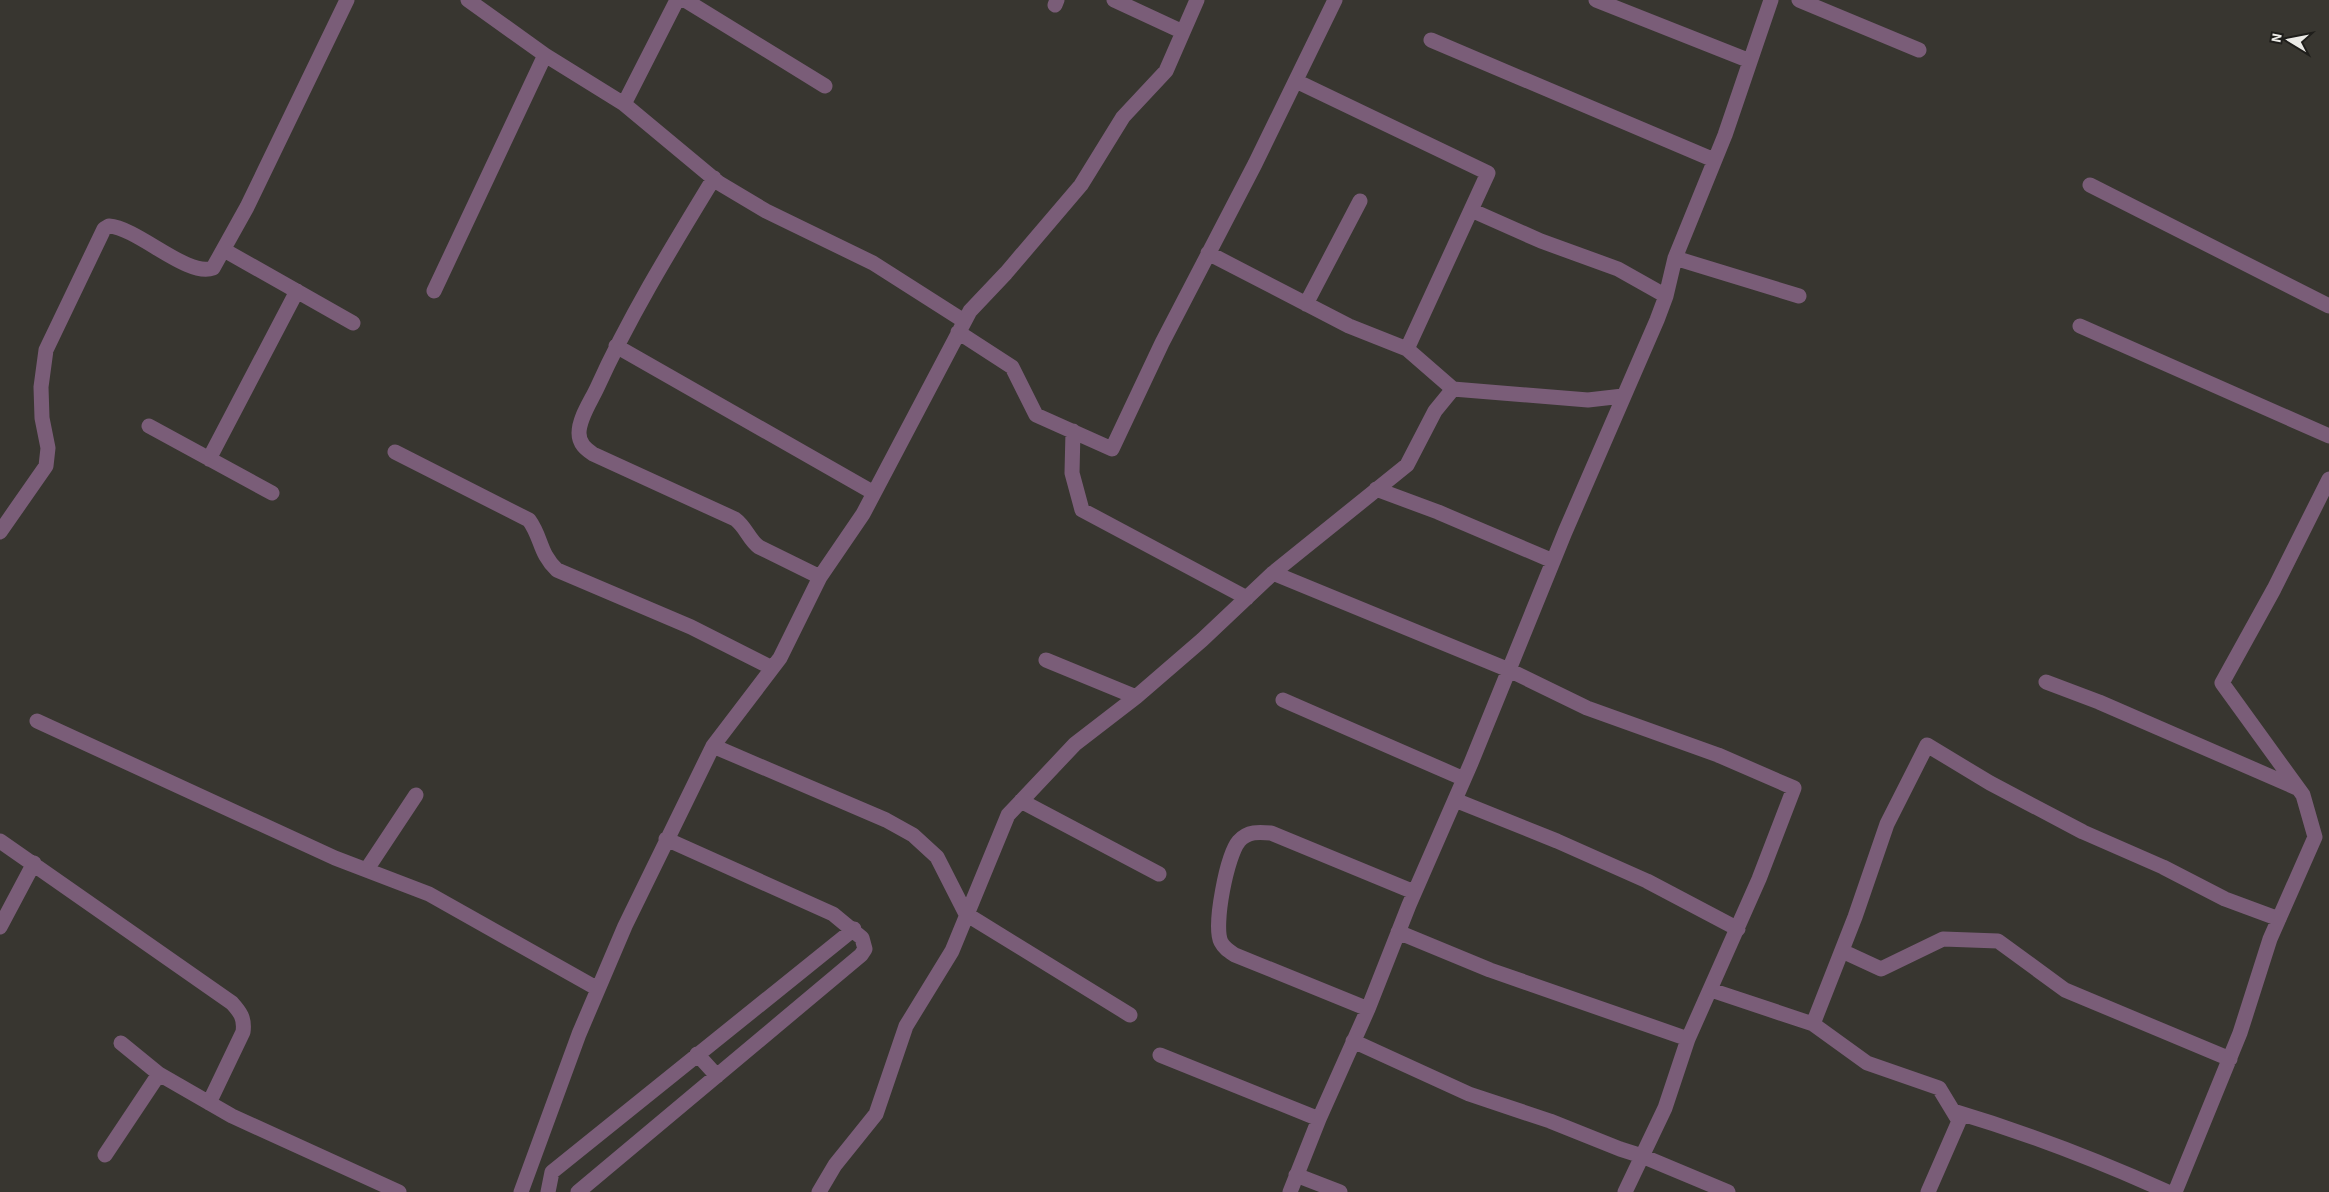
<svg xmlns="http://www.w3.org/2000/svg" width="2329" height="1192" viewBox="0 0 2329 1192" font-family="'Source Sans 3',sans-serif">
  <rect width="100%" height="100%" fill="#383630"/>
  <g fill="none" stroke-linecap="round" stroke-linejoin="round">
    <path stroke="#7a5d78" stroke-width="15" d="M468,0l77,55 79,49 95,79 47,28 107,52 91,58
      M685,0l140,86
      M1114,0l69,32
      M1596,0l154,61
      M1799,0l120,50
      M1055,5l2,-5
      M1431,40l283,120
      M1296,81l192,92 -81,176
      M624,104l53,-104
      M714,178c-42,69 -84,137 -117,210 -6,13 -18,30 -18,45 0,11 7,16 14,21l142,65c11,8 14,21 24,28l61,30
      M2090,185l239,121
      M1471,210l70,31 77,28 48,27
      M224,250l129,73
      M1208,253l141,73 58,23 46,40
      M1675,258l124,38
      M434,291l111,-236
      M1306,304l54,-103
      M2080,326l249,110
      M958,332l54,35 24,48 76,34 50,-106 93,-179 80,-164
      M616,346l258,147
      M149,426l123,67
      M1073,431l-1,42 10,37 165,88
      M395,452l134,68c13,18 10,33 28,50l134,57 81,41
      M209,459l88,-168
      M1376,489l62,23 115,49
      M0,532l46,-66 2,-18 -6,-30 -1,-31 5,-37 58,-121 5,-3c29,2 79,52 104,42l34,-61 100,-207
      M1273,573l236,97 78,38 131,47 76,33 -35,91 -71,160 -23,69 -40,84
      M1046,660l90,37
      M2046,682l53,20 198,86
      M1283,700l181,79
      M37,721l298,137 94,36 169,95
      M713,746l173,74 27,15 24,22 29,57 164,101
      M1455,800l102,41 90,40 91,48
      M1021,801l138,73
      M0,841l232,162c8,9 13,15 11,29l-34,71
      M367,869l49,-74
      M0,927l34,-64
      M1398,932l92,38 198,69
      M1842,951l39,18 62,-30 55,2 67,49 165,69
      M1711,990l102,34
      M1368,1009l-133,-54c-6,-4 -11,-7 -14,-13 -8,-16 6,-87 18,-101 9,-10 20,-9 32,-8l143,59
      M1353,1041l116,53 81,27 70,28 22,7 86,36
      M121,1043l38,31 73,42 167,76
      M697,1054l20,22
      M1160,1055l159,64
      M1953,1111c74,22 144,49 215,81
      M105,1155l54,-81
      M1296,1175l44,17
      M521,1192l58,-158 46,-108 88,-180 67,-88 40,-81 43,-63 107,-203 36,-38 75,-88 42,-68 43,-46 31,-71
      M548,1192l4,-20 302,-243
      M578,1192l283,-237 4,-6 -3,-11 -29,-24 -167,-75
      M819,1192l16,-27 41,-51 30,-88 46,-75 56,-136 67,-71 61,-47 66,-57 71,-67 134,-108 28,-54 18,-22 135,11 35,-4
      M1290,1192l29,-73 49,-110 41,-104 62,-142 94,-231 92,-212 9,-24 9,-38 50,-123 46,-135
      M1928,1192l31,-71 -20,-33 -72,-25 -54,-39 42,-107 32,-93 40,-79 63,38 93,49 80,35 62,32 54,20
      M2175,1192l65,-159 30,-94 45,-102 -12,-42 -81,-112 52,-94 55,-110"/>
  </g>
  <g transform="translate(2289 40) rotate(280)" stroke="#1f1e1b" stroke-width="4" paint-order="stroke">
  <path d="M0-4L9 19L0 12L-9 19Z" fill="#ecebe7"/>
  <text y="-8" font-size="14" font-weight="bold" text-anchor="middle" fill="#ecebe7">N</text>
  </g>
</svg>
